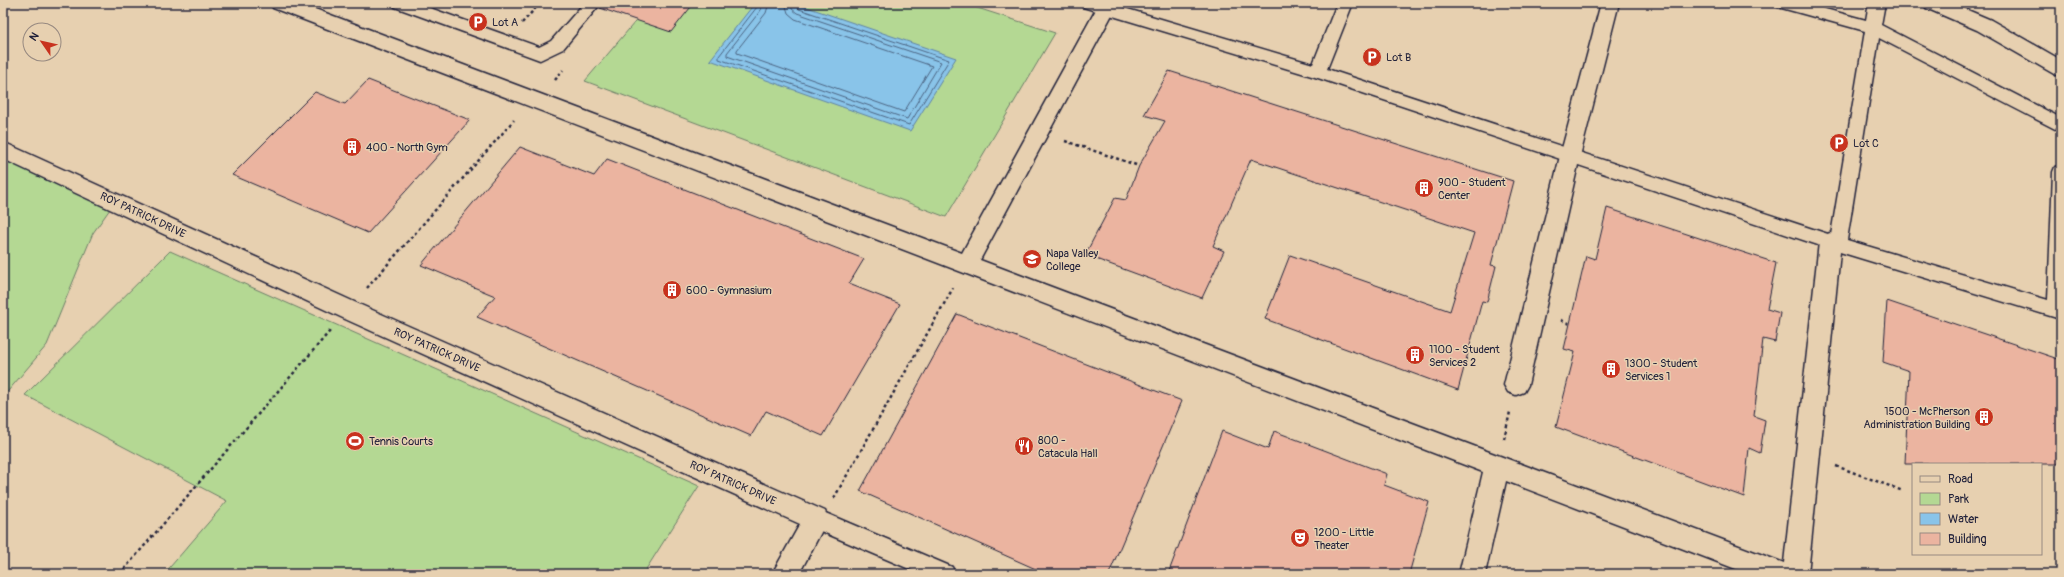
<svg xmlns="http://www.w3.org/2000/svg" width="2064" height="577" viewBox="0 0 2064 577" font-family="Pangolin,sans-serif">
  <rect width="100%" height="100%" fill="#e7d0b0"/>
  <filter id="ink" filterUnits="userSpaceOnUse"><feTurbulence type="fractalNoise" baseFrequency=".025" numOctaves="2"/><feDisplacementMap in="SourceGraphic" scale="8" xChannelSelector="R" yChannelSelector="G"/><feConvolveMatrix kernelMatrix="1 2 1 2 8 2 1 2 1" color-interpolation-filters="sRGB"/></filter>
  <g filter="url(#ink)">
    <path fill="#b4d893" stroke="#6b7d67" d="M651,3h311l93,30 -109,184 -361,-136z
      M3,150l112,52 -22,31 -46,112 -44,52z
      M170,251l529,235 -56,88h-479l63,-73 -202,-106z"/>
    <path fill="#89c4e9" stroke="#6083a3" d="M755,3h40l161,55 -46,73 -200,-71z"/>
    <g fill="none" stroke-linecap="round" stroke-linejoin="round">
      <path stroke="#4b6381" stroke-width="1" d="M758,3l-1,4 -38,49v3l190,66 40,-65 -150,-51 -3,-6
        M763,3l-2,7 -34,43v3l180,63 34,-57 -144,-49 -5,-4 -1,-6
        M769,3l-3,10 -29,37v3l167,59 28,-46 -137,-47 -7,-6 -3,-10"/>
    </g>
    <path fill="#ebb4a0" stroke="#22223b" d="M602,3h92l-23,29 -71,-24z
      M1169,71l344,110 -22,84 5,1 -9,36 -5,-1 -24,89 -193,-71 25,-64 160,56 24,-78 -223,-74 -38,87 11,5 -22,47 -117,-43 30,-57 11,2 13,-34 26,-45 -21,-6z
      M368,80l102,40 -102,113 -136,-58 83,-83 30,12z
      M520,147l74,29 13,-17 257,100 -15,25 51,20 -77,132 -57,-25 -15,25 -274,-119 18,-21 -74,-31z
      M1607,208l169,55 -9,46 13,4 -5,29 -12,-3 -9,77 11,4 -5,33 -11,-5 -5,49 -188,-70 19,-75 -11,-3 22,-93 9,3z
      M1887,301l174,59v104h-156l4,-93 -26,-9z
      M957,314l225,87 -73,173h-62l-187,-83z
      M1222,431l46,18 6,-18 113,43 -3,11 45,17 -20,72h-241z"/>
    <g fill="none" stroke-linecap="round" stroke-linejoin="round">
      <defs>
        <path id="lane" d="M392,3h24l123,44 12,-6 33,-38h17l-38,46 -23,11 -145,-53z
          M1080,3h27l206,61 24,-61h16l-26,66 504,166 34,-204 -87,-24 -3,-4h28l63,17 3,-17h16l-4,22 180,93v14l-182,-94 -32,202 201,60 5,-128 2,-5 6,-2v151l-4,2 -227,-69 -515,-172 -232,-70z
          M816,509l136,58 3,7h-34l-112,-48 -3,-7 3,-7z"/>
        <path id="street" d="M271,3h28l663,250 137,-249h14l2,5 -135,251 804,303 35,-321 3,-6 8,-3 8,3 3,6 -33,332h-59l-243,-93 -21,93h-26l24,-102 -1210,-464z
          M1601,3h18l-39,153 -52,229 -4,7 -8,3 -8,-3 -4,-7 56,-229z
          M3,142l358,163 464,206 3,8 -29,55h-27l28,-50 -455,-205 -342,-160z"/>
        <path id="secondary" d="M1924,3h27l40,17 70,40v16l-7,-2 -77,-44 -51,-22z"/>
      </defs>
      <use href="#lane" stroke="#22223b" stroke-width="3"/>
      <use href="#street" stroke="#22223b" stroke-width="3"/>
      <use href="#secondary" stroke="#22223b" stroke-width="3"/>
      <path stroke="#22223b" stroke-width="2.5" stroke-dasharray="3 3" stroke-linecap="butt" d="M522,23l18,-20
        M555,80l8,-10
        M1065,141l74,25
        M367,288l147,-168
        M1561,320l9,4
        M1504,439l6,-27
        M1836,466l67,25
        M834,498l119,-210
        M120,574l210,-243"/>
      <use href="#lane" fill="#e7d0b0" fill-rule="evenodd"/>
      <use href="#street" fill="#e7d0b0" fill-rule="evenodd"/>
      <use href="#secondary" fill="#e7d0b0" fill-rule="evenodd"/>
    </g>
  </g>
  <defs>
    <symbol id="parking-disc" viewBox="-11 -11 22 22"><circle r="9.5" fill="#c8321e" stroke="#e7d0b0"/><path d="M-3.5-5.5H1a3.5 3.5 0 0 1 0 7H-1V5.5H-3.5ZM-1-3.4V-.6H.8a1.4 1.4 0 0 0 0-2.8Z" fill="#fff"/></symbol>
    <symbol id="building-disc" viewBox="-11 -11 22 22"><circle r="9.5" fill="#c8321e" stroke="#e7d0b0"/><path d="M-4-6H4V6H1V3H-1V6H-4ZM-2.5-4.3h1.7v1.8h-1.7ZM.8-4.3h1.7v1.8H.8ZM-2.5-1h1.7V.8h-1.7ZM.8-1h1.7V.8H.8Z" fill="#fff"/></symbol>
    <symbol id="university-disc" viewBox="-11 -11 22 22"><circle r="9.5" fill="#c8321e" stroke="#e7d0b0"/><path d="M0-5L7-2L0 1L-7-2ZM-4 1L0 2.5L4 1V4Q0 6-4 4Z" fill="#fff"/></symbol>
    <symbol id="stadium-disc" viewBox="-11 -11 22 22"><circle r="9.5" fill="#c8321e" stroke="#e7d0b0"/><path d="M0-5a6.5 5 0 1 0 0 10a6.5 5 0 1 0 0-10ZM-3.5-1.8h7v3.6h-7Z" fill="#fff"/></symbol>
    <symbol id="restaurant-disc" viewBox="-11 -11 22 22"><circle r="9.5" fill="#c8321e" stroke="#e7d0b0"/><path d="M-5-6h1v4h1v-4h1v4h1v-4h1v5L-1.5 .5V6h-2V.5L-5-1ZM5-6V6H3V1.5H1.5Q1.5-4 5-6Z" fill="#fff"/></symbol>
    <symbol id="theatre-disc" viewBox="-11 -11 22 22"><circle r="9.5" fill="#c8321e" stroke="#e7d0b0"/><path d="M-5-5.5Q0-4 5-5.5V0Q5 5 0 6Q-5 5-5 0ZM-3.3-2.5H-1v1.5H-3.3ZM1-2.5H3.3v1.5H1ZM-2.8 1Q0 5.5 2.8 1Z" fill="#fff"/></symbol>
  </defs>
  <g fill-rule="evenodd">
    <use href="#parking-disc" x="467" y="11" width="22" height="22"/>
    <use href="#parking-disc" x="1361" y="46" width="22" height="22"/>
    <use href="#parking-disc" x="1828" y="132" width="22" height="22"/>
    <use href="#building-disc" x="341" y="136" width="22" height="22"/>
    <use href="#building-disc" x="1413" y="177" width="22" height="22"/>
    <use href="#university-disc" x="1021" y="248" width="22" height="22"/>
    <use href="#building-disc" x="661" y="279" width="22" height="22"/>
    <use href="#building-disc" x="1404" y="344" width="22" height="22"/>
    <use href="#building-disc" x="1600" y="358" width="22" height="22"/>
    <use href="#building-disc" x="1973" y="406" width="22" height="22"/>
    <use href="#stadium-disc" x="344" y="430" width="22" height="22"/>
    <use href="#restaurant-disc" x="1013" y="435" width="22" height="22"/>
    <use href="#theatre-disc" x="1289" y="527" width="22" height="22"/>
  </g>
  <g text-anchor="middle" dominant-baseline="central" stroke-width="3" stroke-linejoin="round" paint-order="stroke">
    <g font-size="11" fill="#22223b" stroke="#e7d0b0" text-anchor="start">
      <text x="492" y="22">Lot A</text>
      <text x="1386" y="57">Lot B</text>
      <text x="1853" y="143">Lot C</text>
      <text x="366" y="147">400 - North Gym</text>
      <text x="1438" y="182">900 - Student<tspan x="1438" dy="13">Center</tspan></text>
      <text x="1046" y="253">Napa Valley<tspan x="1046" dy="13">College</tspan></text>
      <text x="686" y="290">600 - Gymnasium</text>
      <text x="1429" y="349">1100 - Student<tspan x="1429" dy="13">Services 2</tspan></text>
      <text x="1625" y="363">1300 - Student<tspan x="1625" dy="13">Services 1</tspan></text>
      <text x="1970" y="411" text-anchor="end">1500 - McPherson<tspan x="1970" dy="13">Administration Building</tspan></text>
      <text x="1038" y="440">800 -<tspan x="1038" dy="13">Catacula Hall</tspan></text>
      <text x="369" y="441">Tennis Courts</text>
      <text x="1314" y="532">1200 - Little<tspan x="1314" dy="13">Theater</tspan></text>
    </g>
    <g font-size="11" fill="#22223b" stroke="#e7d0b0">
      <text transform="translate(143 215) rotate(25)">ROY PATRICK DRIVE</text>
      <text transform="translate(437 350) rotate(24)">ROY PATRICK DRIVE</text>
      <text transform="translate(733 483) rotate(24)">ROY PATRICK DRIVE</text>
    </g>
  </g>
  <rect width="2064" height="577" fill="none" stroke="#e7d0b0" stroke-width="16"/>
  <rect x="8" y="8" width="2048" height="561" fill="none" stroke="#22223b" stroke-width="1.5" filter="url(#ink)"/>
  <rect x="1912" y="463" width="130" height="92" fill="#e7d0b0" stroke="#988a81"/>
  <rect x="1920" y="476" width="20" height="6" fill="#e7d0b0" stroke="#988a81"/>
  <text x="1948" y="483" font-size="12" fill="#22223b">Road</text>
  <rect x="1920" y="493" width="20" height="12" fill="#b4d893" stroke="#988a81"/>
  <text x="1948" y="503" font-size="12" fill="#22223b">Park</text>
  <rect x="1920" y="513" width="20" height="12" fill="#89c4e9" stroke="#988a81"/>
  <text x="1948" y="523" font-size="12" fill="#22223b">Water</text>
  <rect x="1920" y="533" width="20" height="12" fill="#ebb4a0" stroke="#988a81"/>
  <text x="1948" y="543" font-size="12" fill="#22223b">Building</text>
  <g transform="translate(42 42) rotate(304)"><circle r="19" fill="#e7d0b0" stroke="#988a81"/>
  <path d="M0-3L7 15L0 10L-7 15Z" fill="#c8321e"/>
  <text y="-6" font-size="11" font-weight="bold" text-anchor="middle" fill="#22223b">N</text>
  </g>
</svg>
